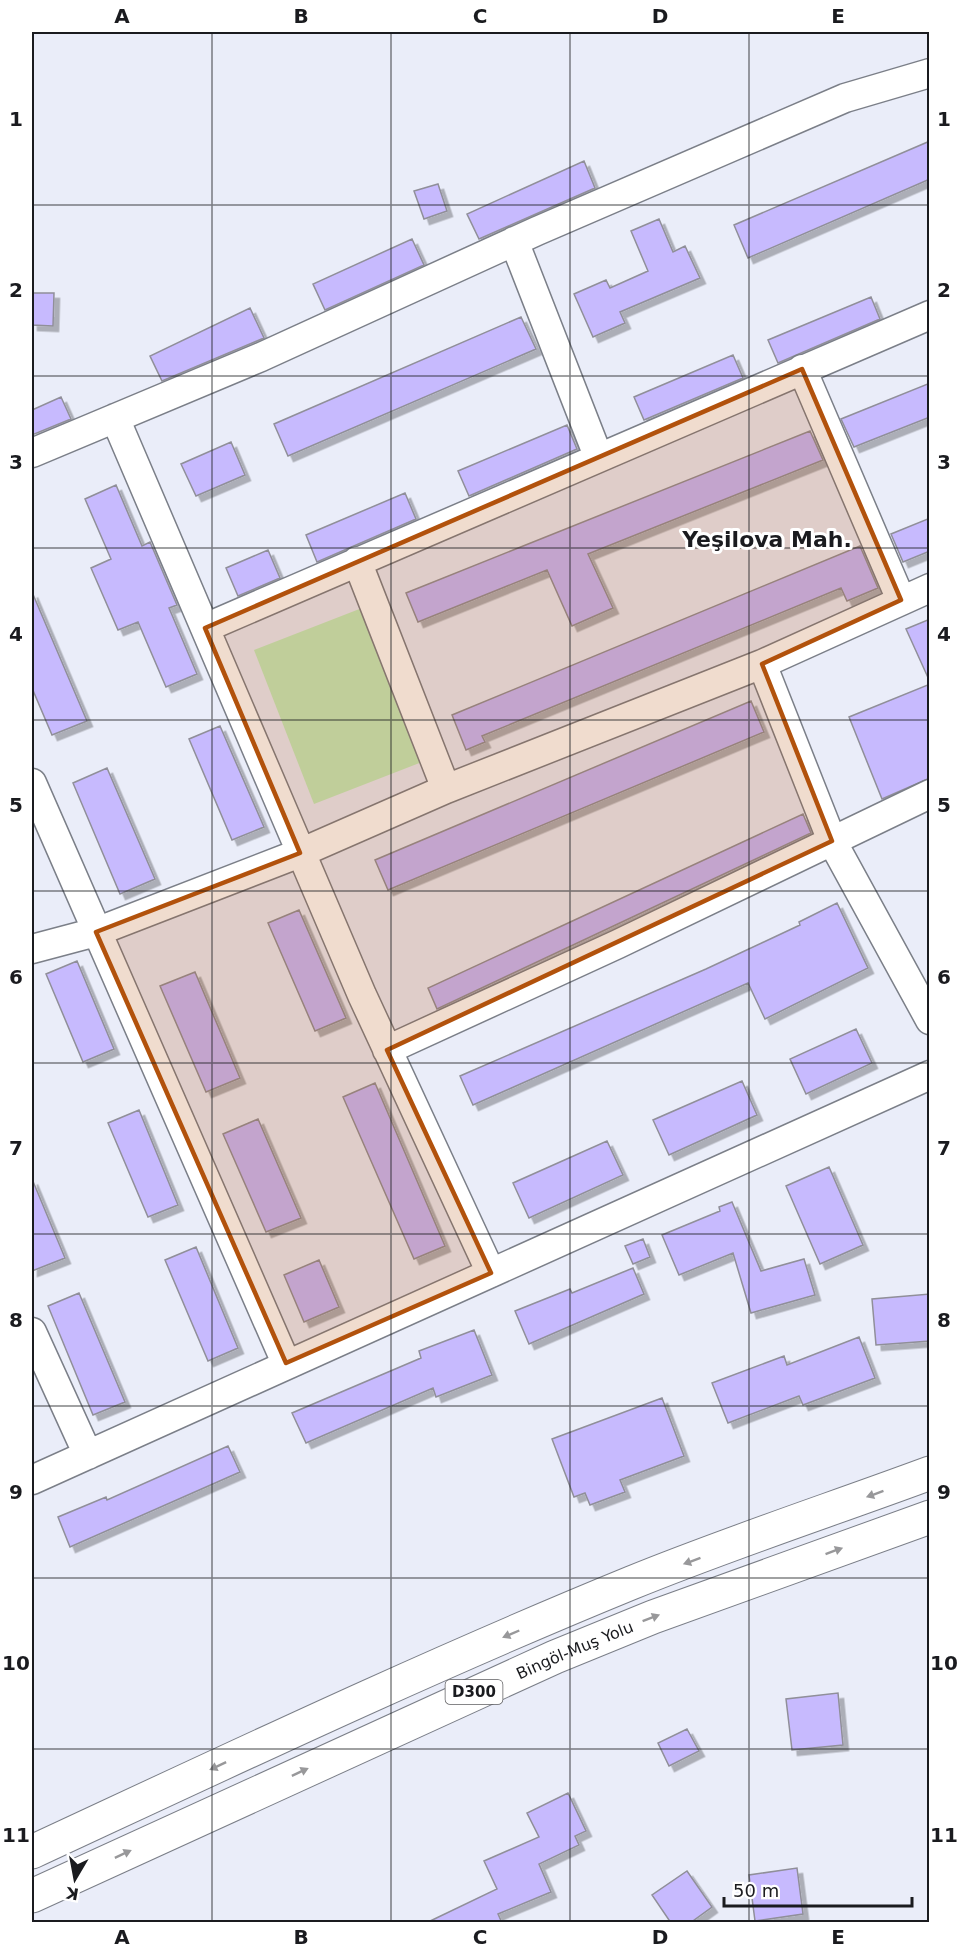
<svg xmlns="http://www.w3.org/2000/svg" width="961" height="1954" viewBox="0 0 961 1954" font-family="'DejaVu Sans',sans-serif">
  <defs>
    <filter id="shadow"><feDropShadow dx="5.5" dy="5.5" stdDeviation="0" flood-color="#0004"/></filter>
  </defs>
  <rect width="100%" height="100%" fill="#eaedf9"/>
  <path fill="#c4eebf" d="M362,608l60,154 -108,42 -60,-154z"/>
  <path fill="#c7bafe" stroke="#908f99" stroke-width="1.5" filter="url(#shadow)" d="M930,141v38l-182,79 -14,-33z
    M584,161l11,27 -116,51 -12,-25z
    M438,184l9,27 -23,8 -10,-28z
    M659,219l14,33 12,-6 15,32 -80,34 5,11 -32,14 -19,-43 32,-14 4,8 38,-17 -17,-40z
    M412,239l12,26 -99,45 -12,-26z
    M32,293h22l-1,33 -21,-1z
    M871,297l9,22 -102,44 -10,-23z
    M250,308l14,30 -102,43 -12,-25z
    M521,317l15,32 -248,107 -14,-32z
    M733,355l10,23 -99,42 -10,-23z
    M930,383v34l-76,30 -13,-28z
    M61,397l10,22 -39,16v-25z
    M567,425l10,24 -108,47 -11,-25z
    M810,431l13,29 -235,94 25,54 -41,18 -25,-56 -129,52 -12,-29z
    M231,442l14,33 -49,21 -15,-32z
    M116,485l26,61 8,-4 27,63 -8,3 28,66 -31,13 -28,-65 -20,8 -27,-62 20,-9 -26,-60z
    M405,493l11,26 -99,43 -11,-27z
    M930,518v33l-27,11 -12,-28z
    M860,546l18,42 -31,13 -6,-13 -359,148 3,6 -19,8 -14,-35z
    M268,550l12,28 -42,18 -12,-28z
    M32,592l55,129 -35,14 -20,-47z
    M930,619v63l-24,-53z
    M930,684v94l-48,21 -33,-82z
    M751,701l13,31 -376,158 -13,-30z
    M220,726l44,101 -32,13 -43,-101z
    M107,768l48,111 -35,15 -47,-111z
    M803,814l8,19 -374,176 -9,-21z
    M837,903l31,65 -103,51 -17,-36 -275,122 -13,-29 246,-107 94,-44 -1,-3z
    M299,910l47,108 -31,13 -47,-108z
    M77,961l37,88 -31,13 -37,-88z
    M195,972l45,106 -34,14 -46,-106z
    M856,1029l16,34 -66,31 -16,-35z
    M742,1081l15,34 -88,40 -16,-35z
    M375,1083l70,163 -31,13 -71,-162z
    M139,1110l39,95 -30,12 -40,-94z
    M258,1119l43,99 -35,14 -43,-98z
    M607,1141l16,34 -94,43 -16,-35z
    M829,1167l34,78 -43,19 -34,-78z
    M32,1179l33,79 -33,13z
    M732,1202l29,69 43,-12 11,36 -64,18 -18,-60 -54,22 -17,-40 58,-24 -1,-4z
    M643,1239l7,18 -17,7 -8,-18z
    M196,1247l42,101 -30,13 -43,-101z
    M319,1260l20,47 -35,15 -20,-47z
    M633,1268l11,26 -115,50 -14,-33 55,-22 2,4z
    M79,1293l46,109 -32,13 -45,-109z
    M930,1294v47l-54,4 -4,-46z
    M474,1330l18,45 -56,22 -3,-9 -127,55 -14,-30 129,-55 -2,-7z
    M859,1337l16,41 -72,27 -4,-9 -71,27 -16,-40 72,-27 3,9z
    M662,1398l22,58 -64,24 5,12 -35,13 -5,-12 -11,4 -22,-58z
    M228,1446l12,26 -170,75 -12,-30 48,-20 1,3z
    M838,1693l5,52 -51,5 -6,-51z
    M687,1729l12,22 -30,15 -11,-23z
    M568,1793l18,38 -11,5 4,9 -40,19 12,28 -53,22 4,9h-76l71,-34 -13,-28 55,-24 -12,-24z
    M797,1868l6,46 -48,7 -6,-46z
    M687,1871l25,36 -22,16h-19l-19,-28z"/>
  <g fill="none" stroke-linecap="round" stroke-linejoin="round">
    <defs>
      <path id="minor" d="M514,241l84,215
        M802,369l99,231
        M115,418l247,577 129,278
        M32,453l229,-96 276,-126 308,-133 85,-25
        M357,561l89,228
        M205,628l725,-313
        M762,664l70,177 98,179
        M32,783l254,580
        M32,949l64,-17 204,-79 146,-64 316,-125 168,-76
        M387,1050l231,-106 312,-150
        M32,1332l56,123
        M32,1480l898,-405"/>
      <g id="trunk">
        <path d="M32,1852c198,-92 396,-186 599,-269 98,-40 199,-73 299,-110"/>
        <path id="s1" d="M32,1896l523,-239 98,-40 277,-100"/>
      </g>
    </defs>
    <use href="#minor" stroke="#7b7f88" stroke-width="31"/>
    <use href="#trunk" stroke="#7b7f88" stroke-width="35"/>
    <use href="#minor" stroke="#fff" stroke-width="28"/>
    <use href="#trunk" stroke="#fff" stroke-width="33"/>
  </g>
  <defs><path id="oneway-solid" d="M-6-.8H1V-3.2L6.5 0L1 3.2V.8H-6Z" transform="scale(1.5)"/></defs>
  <g fill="#98989a">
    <use href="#oneway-solid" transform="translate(875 1494) rotate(160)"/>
    <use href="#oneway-solid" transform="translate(834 1551) rotate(-20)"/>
    <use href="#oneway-solid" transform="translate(692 1561) rotate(160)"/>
    <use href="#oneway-solid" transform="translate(651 1618) rotate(-21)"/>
    <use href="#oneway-solid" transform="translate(511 1634) rotate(157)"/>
    <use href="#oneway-solid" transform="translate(218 1766) rotate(155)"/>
    <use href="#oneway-solid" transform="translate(300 1772) rotate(-25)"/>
    <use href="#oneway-solid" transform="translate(123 1854) rotate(-25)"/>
  </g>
  <path fill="#b2520c" fill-opacity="0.2" stroke="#b2520c" stroke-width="4.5" stroke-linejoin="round" d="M802,369l99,231 -139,64 70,177 -445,209 104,223 -205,90 -190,-431 204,-79 -95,-225z"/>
  <path fill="none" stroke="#1a1b1f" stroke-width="1.5" stroke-opacity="0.55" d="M212,32v1890M391,32v1890M570,32v1890M749,32v1890M32,205h898M32,376h898M32,548h898M32,720h898M32,891h898M32,1063h898M32,1234h898M32,1406h898M32,1578h898M32,1749h898"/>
  <g text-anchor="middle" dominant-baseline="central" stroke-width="6" stroke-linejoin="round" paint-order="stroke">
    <rect fill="#fff" stroke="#5f5f62" stroke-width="1.5" x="445.5" y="1680" width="57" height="24" rx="4.5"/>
    <g font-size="15" font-weight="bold" fill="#1a1b1f">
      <text x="474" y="1692">D300</text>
    </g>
    <g font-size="16" fill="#1a1b1f" stroke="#fff">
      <text stroke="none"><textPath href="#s1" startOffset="596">Bingöl-Muş Yolu</textPath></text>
    </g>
    <g font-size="22" font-weight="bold" fill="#1a1b1f" stroke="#fff">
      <text x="767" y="539">Yeşilova Mah.</text>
    </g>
  </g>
  <rect width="961" height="1954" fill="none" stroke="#ffffff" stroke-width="66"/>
  <g transform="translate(75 1879) rotate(190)" stroke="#ffffff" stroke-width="4.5" paint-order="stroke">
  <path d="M0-4.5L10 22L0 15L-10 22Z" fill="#1a1b1f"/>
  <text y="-9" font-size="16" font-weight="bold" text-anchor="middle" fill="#1a1b1f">K</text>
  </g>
  <path d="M724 1897v9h188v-9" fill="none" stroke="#1a1b1f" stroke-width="3"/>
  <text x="733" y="1897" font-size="18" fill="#1a1b1f" stroke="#ffffff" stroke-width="4.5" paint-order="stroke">50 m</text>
  <rect x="33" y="33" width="895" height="1888" fill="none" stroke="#1a1b1f" stroke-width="2"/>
  <g font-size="20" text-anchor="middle" font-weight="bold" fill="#1a1b1f">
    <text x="122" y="23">A</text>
    <text x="301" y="23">B</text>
    <text x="480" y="23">C</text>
    <text x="660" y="23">D</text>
    <text x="838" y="23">E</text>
    <text x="16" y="126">1</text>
    <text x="944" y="126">1</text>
    <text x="16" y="297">2</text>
    <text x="944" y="297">2</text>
    <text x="16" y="469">3</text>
    <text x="944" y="469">3</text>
    <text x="16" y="641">4</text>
    <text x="944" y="641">4</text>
    <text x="16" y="812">5</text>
    <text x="944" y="812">5</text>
    <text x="16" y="984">6</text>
    <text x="944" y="984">6</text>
    <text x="16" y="1155">7</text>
    <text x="944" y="1155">7</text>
    <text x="16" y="1327">8</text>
    <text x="944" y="1327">8</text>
    <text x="16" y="1499">9</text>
    <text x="944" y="1499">9</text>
    <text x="16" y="1670">10</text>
    <text x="944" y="1670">10</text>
    <text x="16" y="1842">11</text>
    <text x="944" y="1842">11</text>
    <text x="122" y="1944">A</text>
    <text x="301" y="1944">B</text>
    <text x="480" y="1944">C</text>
    <text x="660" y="1944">D</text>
    <text x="838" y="1944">E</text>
  </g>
</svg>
